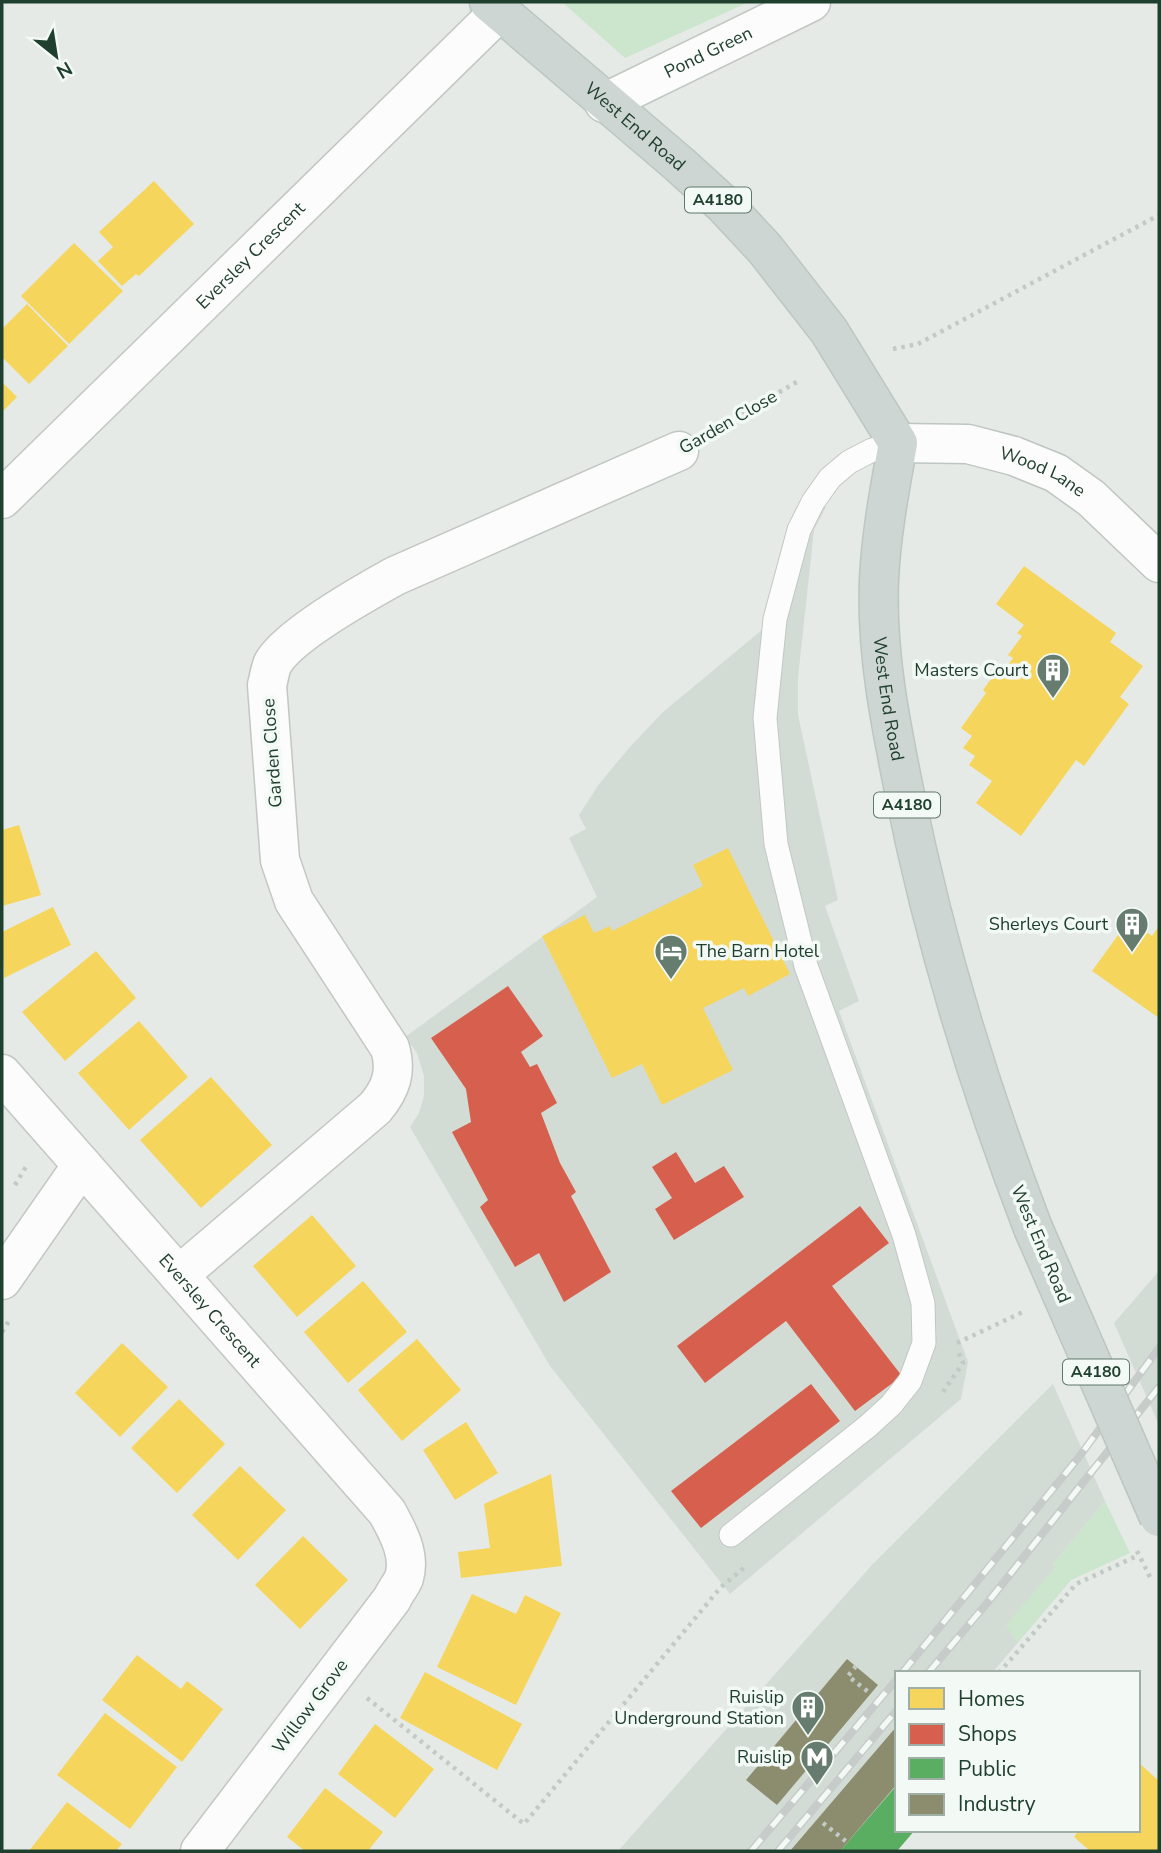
<svg xmlns="http://www.w3.org/2000/svg" width="1161" height="1853" viewBox="0 0 1161 1853" font-family="'Nunito Sans',sans-serif">
  <rect width="100%" height="100%" fill="#e5eae6"/>
  <path fill="#d2dcd5" d="M813,502l13,5 -12,23 -16,148v37l40,185 -13,6 34,95 -20,10 129,351 -7,37 -231,195 -180,-228 -140,-239 9,-14 5,-17v-20l-7,-23 -12,-16 192,-140 -28,-59 17,-9 -7,-14 20,-31 30,-36 34,-36 112,-93z
    M1159,1271v154l-45,-102z
    M1053,1384l52,117 -52,63 18,16 -79,93h-95v157h18l-18,21h-279l254,-286z"/>
  <path fill="#cce5cd" d="M562,2h187l-124,56z
    M1105,1501l25,52 -59,27 -54,63 -11,-18 49,-58 -2,-3z"/>
  <path fill="#f6d55c" d="M154,181l40,43 -55,52 -3,-2 -14,12 -24,-25 15,-14 -14,-15z
    M74,243l49,48 -54,53 -48,-48z
    M27,304l41,42 -39,38 -27,-27v-28z
    M2,382l15,15 -15,15z
    M1024,566l92,67 -6,9 33,24 -23,31 9,7 -45,62 -8,-6 -55,76 -45,-33 16,-22 -23,-16 6,-9 -12,-8 9,-12 -11,-8 25,-35 -3,-3 13,-18 5,3 12,-17 -5,-3 14,-19 -5,-3 7,-8 -28,-21z
    M19,825l22,70 -39,11v-76z
    M728,848l62,126 -42,22 -4,-8 -41,20 30,62 -71,35 -20,-41 -30,14 -70,-142 43,-21 9,18 16,-7 2,5 91,-45 -10,-21z
    M53,907l18,38 -67,33 -2,-46z
    M1129,920l23,16 7,-10v92l-67,-47z
    M96,951l40,47 -71,63 -43,-49z
    M139,1021l49,56 -59,53 -51,-57z
    M211,1077l61,68 -71,63 -61,-68z
    M312,1215l44,51 -59,51 -44,-51z
    M363,1281l44,51 -59,51 -44,-51z
    M417,1339l44,51 -59,51 -44,-51z
    M122,1343l46,44 -48,50 -45,-44z
    M179,1399l46,45 -48,49 -46,-45z
    M466,1422l32,51 -43,27 -32,-50z
    M240,1466l46,44 -48,50 -46,-45z
    M551,1474l11,92 -101,12 -3,-26 32,-4 -6,-44z
    M303,1536l45,44 -48,49 -45,-44z
    M472,1594l44,20 9,-19 36,18 -45,92 -79,-38z
    M137,1655l44,34 6,-8 36,28 -41,53 -80,-62z
    M425,1672l97,52 -25,46 -97,-52z
    M105,1713l72,54 -47,62 -73,-54z
    M375,1724l59,45 -39,49 -57,-44z
    M1138,1762l21,19v70h-69l-16,-14 5,-7h59z
    M325,1788l58,44 -15,19h-63l-18,-14z
    M67,1802l55,42 -6,7h-87z"/>
  <path fill="#d6604d" d="M508,986l35,50 -22,16 9,15 7,-3 20,39 -16,10 19,50 16,29 -5,4 40,76 -47,30 -25,-49 -24,14 -35,-60 8,-7 -36,-68 19,-10 -5,-33 -35,-51z
    M676,1152l19,31 29,-17 20,31 -70,43 -19,-31 17,-11 -20,-31z
    M860,1206l29,37 -57,43 70,90 -47,35 -69,-90 -81,62 -28,-37z
    M811,1384l29,37 -139,107 -30,-37z"/>
  <path fill="#5aae61" d="M897,1785v45h18l-18,21h-57z"/>
  <path fill="#8c8c6e" d="M847,1659l31,26 -101,120 -31,-25z
    M897,1726v58l-57,67h-50z"/>
  <g fill="none" stroke-linecap="round" stroke-linejoin="round">
    <defs>
      <path id="lane" d="M731,1535l137,-109 23,-21 19,-24 14,-38 -1,-40 -19,-68 -98,-269 -30,-122 -11,-126 10,-99 24,-89 14,-28 17,-24 19,-16 23,-12 26,-7"/>
      <g id="street">
        <path id="s1" d="M604,103l207,-101"/>
        <path id="s2" d="M2,499l498,-488"/>
        <path id="s3" d="M2,1074l385,438c11,20 24,43 17,66 -3,7 -9,14 -12,21l-192,252"/>
        <path d="M179,1275l196,-167c16,-19 22,-36 15,-60l-96,-147 -14,-41 -13,-175c2,-7 3,-16 6,-22 16,-28 93,-71 122,-87l284,-125"/>
        <path d="M2,1280l80,-115"/>
      </g>
      <g id="secondary">
        <path id="s4" d="M898,443l70,1 46,12 42,17 35,25 68,65"/>
      </g>
      <g id="primary">
        <path id="s5" d="M489,2l190,162 45,41 41,44 64,82 69,112c-8,45 -17,91 -19,137 -3,71 11,141 25,210 30,150 74,295 129,438"/>
      </g>
    </defs>
    <use href="#lane" stroke="#c2c7c3" stroke-width="25"/>
    <use href="#street" stroke="#c2c7c3" stroke-width="41"/>
    <use href="#secondary" stroke="#bec6c2" stroke-width="41"/>
    <use href="#primary" stroke="#bcc7c1" stroke-width="41"/>
    <path stroke="#c1cac4" stroke-width="4.5" stroke-dasharray="3.5 5" stroke-linecap="butt" d="M893,349l25,-5 241,-129
      M713,431l87,-51
      M15,1185l12,-20
      M2,1332l7,-11
      M957,1343l68,-32
      M943,1392l20,-29 -6,-14
      M856,1666l-8,10 23,18
      M999,1673l77,-89 63,-29
      M367,1698l157,126 197,-237 24,-20
      M823,1823l25,20"/>
    <use href="#lane" stroke="#fbfcfb" stroke-width="23"/>
    <use href="#street" stroke="#fbfcfb" stroke-width="38"/>
    <use href="#secondary" stroke="#fbfcfb" stroke-width="38"/>
    <use href="#primary" stroke="#cdd6d2" stroke-width="38"/>
    <defs>
      <path id="rail" d="M902,1673l177,-216 80,-109
        M928,1673l60,-71 171,-215
        M751,1851l146,-172
        M778,1851l119,-141"/>
    </defs>
    <use href="#rail" stroke="#c7cbc9" stroke-width="8"/>
    <use href="#rail" stroke="#f3f9f4" stroke-width="5" stroke-dasharray="16" stroke-linecap="butt"/>
    <defs>
      <path id="primary-bridge" d="M1033,1228l126,289"/>
    </defs>
    <use href="#primary-bridge" stroke="#bcc7c1" stroke-width="41" stroke-linecap="butt"/>
    <path stroke="#c1cac4" stroke-width="4.5" stroke-dasharray="3.5 5" stroke-linecap="butt" d="M1137,1551l14,28"/>
    <use href="#primary-bridge" stroke="#cdd6d2" stroke-width="38"/>
  </g>
  <defs>
    <symbol id="building-pin" viewBox="-11 -11 22 30"><path d="M0 17L-7.5 6A9.5 9.5 0 1 1 7.5 6Z" fill="#657c6f" stroke="#f3f9f4"/><path d="M-4-6H4V6H1V3H-1V6H-4ZM-2.5-4.3h1.7v1.8h-1.7ZM.8-4.3h1.7v1.8H.8ZM-2.5-1h1.7V.8h-1.7ZM.8-1h1.7V.8H.8Z" fill="#fff"/></symbol>
    <symbol id="hotel-pin" viewBox="-11 -11 22 30"><path d="M0 17L-7.5 6A9.5 9.5 0 1 1 7.5 6Z" fill="#657c6f" stroke="#f3f9f4"/><path d="M-6-4.5h1.5V1H6V5H4.5V3h-9V5H-6ZM-4 0a1.8 1.8 0 1 1 3.6 0ZM.5 0V-2.5h3Q6-2.5 6 0Z" fill="#fff"/></symbol>
    <symbol id="metro-pin" viewBox="-11 -11 22 30"><path d="M0 17L-7.5 6A9.5 9.5 0 1 1 7.5 6Z" fill="#657c6f" stroke="#f3f9f4"/><path d="M-5.5 5V-5H-3L0 0L3-5H5.5V5H3V-.5L0 4L-3-.5V5Z" fill="#fff"/></symbol>
  </defs>
  <g fill-rule="evenodd">
    <use href="#building-pin" x="1034" y="651" width="38" height="52"/>
    <use href="#building-pin" x="1113" y="905" width="38" height="52"/>
    <use href="#hotel-pin" x="652" y="932" width="38" height="52"/>
    <use href="#building-pin" x="789" y="1688" width="38" height="52"/>
    <use href="#metro-pin" x="798" y="1738" width="38" height="52"/>
  </g>
  <g text-anchor="middle" dominant-baseline="central" stroke-width="7" stroke-linejoin="round" paint-order="stroke">
    <g fill="#f3f9f4" stroke="#5f786a" stroke-width="2">
      <rect x="685" y="187.5" width="66" height="25" rx="5"/>
      <rect x="874" y="792.5" width="66" height="25" rx="5"/>
      <rect x="1063" y="1359.5" width="66" height="25" rx="5"/>
    </g>
    <g font-size="16" font-weight="bold" fill="#20402f">
      <text x="718" y="200">A4180</text>
      <text x="907" y="805">A4180</text>
      <text x="1096" y="1372">A4180</text>
    </g>
    <g font-size="18" fill="#20402f" stroke="#f3f9f4">
      <text stroke="none"><textPath href="#s1" startOffset="116">Pond Green</textPath></text>
      <text stroke="none"><textPath href="#s5" startOffset="192">West End Road</textPath></text>
      <text stroke="none"><textPath href="#s2" startOffset="348">Eversley Crescent</textPath></text>
      <text transform="translate(728 422) rotate(-30)">Garden Close</text>
      <text stroke="none"><textPath href="#s4" startOffset="150">Wood Lane</textPath></text>
      <text stroke="none"><textPath href="#s5" startOffset="864">West End Road</textPath></text>
      <text transform="translate(272 753) rotate(-94)">Garden Close</text>
      <text transform="translate(1041 1244) rotate(67)">West End Road</text>
      <text stroke="none"><textPath href="#s3" startOffset="315">Eversley Crescent</textPath></text>
      <text transform="translate(310 1706) rotate(-53)">Willow Grove</text>
    </g>
    <g font-size="18" fill="#20402f" stroke="#f3f9f4" text-anchor="end">
      <text x="1028" y="670">Masters Court</text>
      <text x="1108" y="924">Sherleys Court</text>
      <text x="696" y="951" text-anchor="start">The Barn Hotel</text>
      <text x="784" y="1697">Ruislip<tspan x="784" dy="21">Underground Station</tspan></text>
      <text x="792" y="1757">Ruislip</text>
    </g>
  </g>
  <rect width="1161" height="1853" fill="none" stroke="#20402f" stroke-width="7"/>
  <rect x="895" y="1671" width="245" height="161" fill="#f3f9f4" stroke="#9fafa5" stroke-width="2"/>
  <rect x="909" y="1688" width="35" height="21" fill="#f6d55c" stroke="#9fafa5" stroke-width="2"/>
  <text x="958" y="1706" font-size="21" fill="#20402f">Homes</text>
  <rect x="909" y="1724" width="35" height="21" fill="#d6604d" stroke="#9fafa5" stroke-width="2"/>
  <text x="958" y="1741" font-size="21" fill="#20402f">Shops</text>
  <rect x="909" y="1758" width="35" height="21" fill="#5aae61" stroke="#9fafa5" stroke-width="2"/>
  <text x="958" y="1776" font-size="21" fill="#20402f">Public</text>
  <rect x="909" y="1794" width="35" height="21" fill="#8c8c6e" stroke="#9fafa5" stroke-width="2"/>
  <text x="958" y="1811" font-size="21" fill="#20402f">Industry</text>
  <g transform="translate(56 56) rotate(150)" stroke="#f3f9f4" stroke-width="5" paint-order="stroke">
  <path d="M0-5L12 26L0 18L-12 26Z" fill="#20402f"/>
  <text y="-10" font-size="19" font-weight="bold" text-anchor="middle" fill="#20402f">N</text>
  </g>
</svg>
